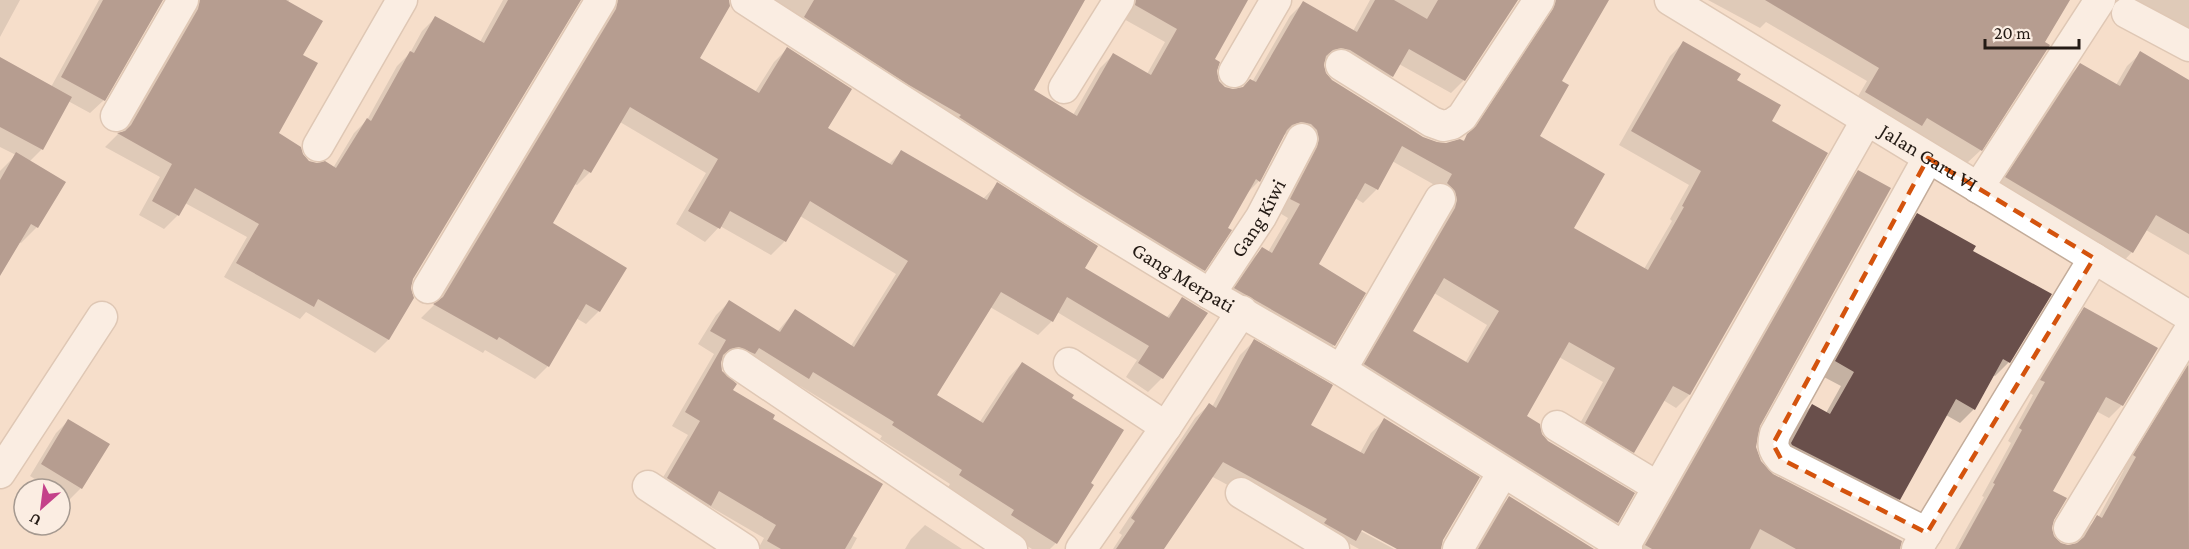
<svg xmlns="http://www.w3.org/2000/svg" width="2189" height="549" viewBox="0 0 2189 549" font-family="'Crimson Pro',serif">
  <rect width="100%" height="100%" fill="#f6decb"/>
  <path fill="#0003" fill-rule="evenodd" d="M0,0h20l-20,37z
    M99,0h62l-57,100 -14,13 -22,-12 -26,48 -13,13 8,65 -16,16 -3,-1 -18,31v-102l16,-16 -16,-8v-88l51,28z
    M180,0h109l-1,3 13,52 -24,79 31,28 25,6 21,-35 13,-13 30,-54 13,-13 12,-22 13,-13 45,24 23,-42h76l-167,279 -3,9 4,10 -25,42 -13,13 -69,-41 -6,7 -76,-42 23,-40 -62,-34 -7,12 -14,14 -25,-14 21,-38 -55,-30 13,-13 4,-1 63,-110z
    M598,0h92l8,58 57,34 19,-30 13,-13 39,80 62,36 13,-13 82,47 14,-15 86,85 83,49 17,-19 23,14 -44,65 -14,14 -22,-15 11,-17 -80,-48 -5,9 -14,14 -48,-28 -55,88 44,28 30,-46 13,-14 48,36 19,84 -33,60 -6,6h-18l-33,-20 3,-5 -55,-35 3,-5 -70,-45 2,-3 -82,-50 -5,5 -69,-31 -6,1 1,12 10,17 40,29 80,116 6,3 -6,11h-93l6,-11 -55,-32 -13,13 -41,-28 33,-56 -16,-9 42,-72 -16,-10 18,-29 13,-13 48,30 18,-21 56,35 45,-72 -96,-58 -16,26 -13,13 -51,-29 -15,16 -29,-18 30,-51 -86,-51 -30,50 -13,13 -3,-1 -23,40 48,87 -13,13 -10,-6 -28,48 -13,13 -50,-29 -2,3 -62,-35 13,-13 169,-281z
    M759,0h325l-52,91 41,24 27,-47 13,-13 34,19 18,-32 -43,-24 -6,-18h130l-34,59 6,23 6,6 9,3 10,-3 9,-6 38,-66 13,-13 50,28 17,-31h147l-53,80 -13,13 -52,-29 -7,12 -13,14 -51,-30 -5,2 2,12 6,7 91,57 15,6 25,-2 4,-4 75,-114 -4,-24h70l-47,81 -22,55 34,92 72,41 28,-48 -2,-2 19,-34 -70,-40 51,-89 13,-13 52,37 35,41 -81,274 -13,13 -13,-8 -30,52 -13,13 -47,-29 30,-54 -44,-25 -35,59 93,106 -13,13 -252,-157 88,-190 -48,-27 -15,28 -14,14 -8,-5 -38,67 47,28 -30,52 -14,14 -98,-57 27,-40 13,-13 6,3 20,-34 -10,-6 19,-75 -11,-3 -3,2 -24,45 -13,13 -42,76 -14,13zM1434,293l53,32 -22,38 -54,-32z
    M1708,0h361l-88,150 -14,13 -53,-32 -61,-26 14,-24 -101,-59 -6,6z
    M2124,0h65v37z
    M2141,53l47,28 1,-2v176l-43,-25 -14,22 -13,14 -126,-75 74,-113 13,-13 36,20 11,-19z
    M1858,172l-100,253 -3,22 6,16 11,13 122,73h-255l207,-365z
    M1917,215l54,36 38,111 -14,14 -3,-1 -18,34 -14,14 -14,-8 -47,84 -14,14 -107,-54 20,-39 14,-15 14,8 15,-27 -19,-10 81,-147z
    M2085,309l37,96 -13,13 -13,-7 -45,80 2,28 -3,9 3,10 6,6 9,3 7,-2 10,-15 13,-12 26,-48 -2,-1 59,-97 8,-8v185h-234l29,-52 -2,-1 29,-53 -3,-2 25,-46 -4,-2 43,-71z
    M1254,341l55,85 51,27 11,-20 14,-14 56,121 -2,9h-39l-44,-24 -1,3 39,21h-35l-9,-5 -4,5 -135,-73 -50,73h-48l9,-14 -3,-2 76,-115 14,-13 3,2 28,-52z
    M68,421l13,67 -12,12 -9,-5v-6h-9l-21,-13 26,-43z
    M1509,498l83,51h-118l22,-38z
    M925,525l37,24h-57l6,-10z"/>
  <path fill="#694f4b" fill-rule="evenodd" d="M103,0h60l-58,101 -44,-24z
    M200,0h86l37,21 -20,34 15,8 -39,70 22,14 2,7 6,7 8,2 8,-2 11,7 31,-50 4,3 39,-70 4,2 21,-37 49,27 24,-43h73l-168,279 -2,9 3,10 -25,42 -71,-41 -4,8 -78,-44 23,-39 -64,-36 -16,28 -27,-15 20,-37 -55,-31 8,-2 6,-6 67,-116z
    M618,0h111l1,6 -30,52 59,35 28,-46 65,42 -24,39 64,37 9,-15 86,50 10,-18 101,64 -13,22 84,50 13,-21 26,16 -45,66 -25,-16 11,-17 -82,-49 -14,25 -52,-30 -64,103 46,28 39,-61 52,33 -2,3 52,32 -33,53 3,2 -37,59 -46,-29 3,-5 -55,-35 3,-5 -70,-45 2,-3 -81,-50 -4,7 -50,-31 -4,6 -16,-7 -9,2 -7,6 -2,8 1,8 15,13 -4,6 42,25 -2,4 110,65 -38,65h-64l-14,-8 9,-16 -57,-34 -8,15 -44,-28 33,-57 -15,-9 41,-72 -16,-9 19,-31 51,32 15,-23 59,38 54,-86 -98,-60 -24,41 -56,-31 -10,18 -32,-18 30,-52 -88,-52 -39,66 -7,-4 -31,54 74,45 -27,44 -14,-8 -37,63 -50,-30 -2,3 -64,-36 10,-7 173,-288z
    M814,0h271l-51,90 43,26 36,-63 38,22 26,-46 -42,-24 1,-5h112l-33,59 5,3 -3,9 2,10 6,6 8,2 10,-2 7,-8 6,3 47,-81 54,31 18,-32h19l33,19 11,-19h80l-53,81 -56,-32 -16,28 -43,-27 -9,-2 -8,2 -7,6 -2,9 2,8 6,7 91,57 14,5 9,1 14,-4 4,2 3,-7 9,-8 77,-117 3,-9h53l-47,81 7,4 -29,51 65,38 -31,54 74,42 36,-63 -2,-1 19,-35 -70,-40 52,-90 58,33 -4,6 44,25 -9,16 56,32 -138,242 -17,-9 -39,67 -49,-30 30,-55 -46,-26 -42,74 13,8 2,10 6,7 87,52 -17,30 -254,-159 91,-156 2,-8 -2,-9 -8,-8 5,-9 -50,-28 -24,44 -13,-7 -46,81 47,29 -31,53 -101,-58 28,-41 10,6 28,-49 -10,-5 27,-52 2,-8 -2,-9 -6,-6 -10,-2 -9,3 -5,5 -27,52 -4,-3 -28,49 4,2 -27,41 -124,-76 -122,-78 2,-2 -52,-30 -105,-68zM1444,278l55,33 -31,52 -55,-32z
    M1765,0h305l-25,42 5,3 -68,106 -55,-33 -5,8 -57,-34 14,-24z
    M2140,51l49,29v154l-33,-19 -23,38 -128,-76 75,-114 40,23z
    M0,57l72,40 -29,53 -43,-23z
    M16,152l50,30 -28,46 -7,-4 -31,52v-96z
    M1858,170l33,18 -131,238 -4,21 5,14 12,13 129,67 -2,8h-104l-36,-20 -10,20h-98l-7,-4z
    M1917,213l59,33 -3,5 79,43 -42,69 -7,-4 -28,51 -19,-11 -56,101 -108,-55 -1,-2 21,-39 18,10 24,-42 -19,-11z
    M2084,307l74,41 -35,58 -17,-9 -53,94 14,7 -13,22 -2,8 2,8 7,7 7,2 9,-2 7,-6 13,-22 5,3 34,-61 -3,-2 55,-90 1,184h-230l36,-65 -2,-1 29,-53 -3,-2 26,-46 -5,-2z
    M1254,339l79,46 -22,40 53,29 20,-36 96,59 -37,63 -2,9h-44l-35,-19 -6,11 -32,-18 3,-4 -104,-57 -59,87h-48l19,-28 -4,-3 78,-115 7,5z
    M68,419l42,25 -28,45 -41,-25z
    M1509,496l85,53h-116z"/>
  <g fill="none" stroke-linecap="round" stroke-linejoin="round">
    <defs>
      <g id="street">
        <path id="s1" d="M746,0l326,210 138,84 131,76 286,179"/>
        <path id="s2" d="M1670,0l519,316"/>
        <path d="M2127,13l62,33"/>
        <path d="M1341,65l91,57 11,4 9,-2 10,-7 77,-117"/>
        <path d="M1234,72l42,-72"/>
        <path d="M1064,88l55,-88"/>
        <path d="M116,116l67,-116"/>
        <path d="M318,146l84,-146"/>
        <path d="M1978,188l122,-188"/>
        <path d="M428,288l173,-288"/>
        <path id="s3" d="M1210,294l51,-77 41,-78"/>
        <path d="M1069,363l97,64"/>
        <path d="M738,364l274,185"/>
        <path d="M1341,370l99,-171"/>
        <path d="M1557,426l101,61"/>
        <path d="M0,473l102,-156"/>
        <path d="M648,486l96,63"/>
        <path d="M1241,493l93,56"/>
        <path d="M2069,528l120,-197"/>
        <path d="M1927,533l-146,-74c-8,-9 -9,-14 -6,-25l153,-276"/>
        <path d="M1081,549l85,-122 76,-116"/>
        <path d="M1458,549l45,-77"/>
        <path d="M1623,549l243,-428"/>
        <path d="M1917,549l177,-291"/>
      </g>
    </defs>
    <use href="#street" stroke="#c3ac9a" stroke-width="33"/>
    <use href="#street" stroke="#fff" stroke-width="30"/>
  </g>
  <path d="M0 0H2189V549H0ZM1928,158l166,100 -167,275 -146,-74 -8,-15z" fill="#f6decb" fill-opacity=".55" fill-rule="evenodd"/>
  <path fill="none" stroke="#d4530d" stroke-width="4.5" stroke-dasharray="12 8" stroke-linejoin="round" d="M1928,158l166,100 -167,275 -146,-74 -8,-15z"/>
  <g text-anchor="middle" dominant-baseline="central" stroke-width="6" stroke-linejoin="round" paint-order="stroke">
    <g font-size="21" fill="#241b15" stroke="#fbede2">
      <text stroke="none"><textPath href="#s2" startOffset="303">Jalan Garu VI</textPath></text>
      <text stroke="none"><textPath href="#s3" startOffset="90">Gang Kiwi</textPath></text>
      <text stroke="none"><textPath href="#s1" startOffset="518">Gang Merpati</textPath></text>
    </g>
  </g>
  <g transform="translate(42 507) rotate(208)"><circle r="28" fill="#fbede2" stroke="#a59990" stroke-width="1.5"/>
  <path d="M0-4.5L10 22L0 15L-10 22Z" fill="#c4428a"/>
  <text y="-9" font-size="16" font-weight="bold" text-anchor="middle" fill="#241b15">U</text>
  </g>
  <path d="M1985 39v9h94v-9" fill="none" stroke="#241b15" stroke-width="3"/>
  <text x="1994" y="39" font-size="18" fill="#241b15" stroke="#fbede2" stroke-width="4.5" paint-order="stroke">20 m</text>
</svg>
